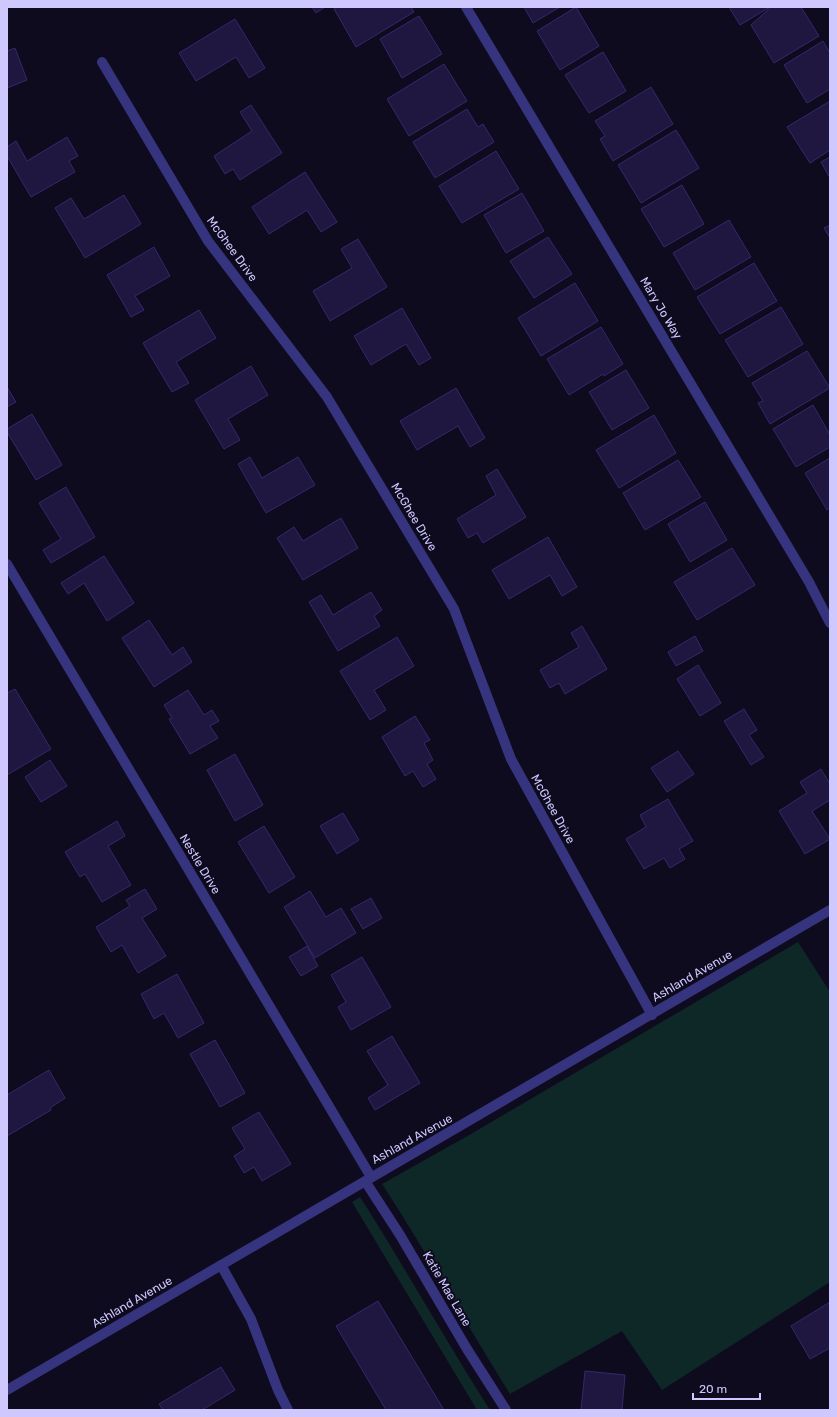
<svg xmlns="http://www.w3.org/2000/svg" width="837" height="1417" viewBox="0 0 837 1417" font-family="Rubik,sans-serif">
  <rect width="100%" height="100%" fill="#0e0b1e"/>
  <path fill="#0e2827" d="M798,942l32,50v290l-168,108 -40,-59 -112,63c-44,-70 -83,-141 -128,-210l89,-50z
    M360,1197c45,70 85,143 130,213h-13l-125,-208z"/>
  <path fill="#1f1740" stroke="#35286d" d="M312,7h13l-9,6z
    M337,7h74l3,5 -58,35 -22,-38z
    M524,7h36l-27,16z
    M576,7l23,39 -39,24 -23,-39z
    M729,7h41l-30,18z
    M771,7h30l18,29 -45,27 -23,-38z
    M419,16l23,38 -40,24 -22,-39z
    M235,19l30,49 -16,10 -13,-21 -40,24 -17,-28z
    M823,41l7,12v36l-23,14 -23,-38z
    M15,48l12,32 -20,8v-37z
    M603,52l23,39 -37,22 -24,-38z
    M444,64l23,37 -58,35 -22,-37z
    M651,87l22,37 -60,37 -13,-22 5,-3 -10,-15z
    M830,101v49l-20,13 -23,-36z
    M251,105l31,48 -42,27 -7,-11 -8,5 -11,-18 38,-25 -12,-19z
    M467,109l11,18 5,-3 11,18 -59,36 -22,-36z
    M676,130l23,38 -58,35 -23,-38z
    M67,137l11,19 -9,5 6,11 -44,25 -24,-41v-9l9,-6 11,20z
    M496,151l23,38 -57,34 -23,-37z
    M830,157v21l-9,-16z
    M305,172l32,50 -16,10 -14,-22 -38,24 -17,-27z
    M682,185l22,39 -40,23 -23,-38z
    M522,193l22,38 -38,22 -22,-38z
    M124,195l17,29 -56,34 -30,-50 16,-10 13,21z
    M729,220l22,37 -56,33 -22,-37z
    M830,225v13l-6,-10z
    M548,237l24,37 -38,24 -24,-37z
    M358,239l29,48 -57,34 -17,-30 39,-23 -11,-19z
    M154,247l16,29 -35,20 9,14 -13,7 -24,-42z
    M754,263l23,38 -57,33 -23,-37z
    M575,283l23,38 -57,35 -23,-38z
    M781,307l22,37 -55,33 -23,-37z
    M402,308l29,50 -12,7 -13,-21 -35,21 -17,-29z
    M199,310l17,28 -40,24 13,21 -17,9 -29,-49z
    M601,327l22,37 -19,12 -1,-2 -34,21 -22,-36z
    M807,351l23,37 -60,36 -12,-21 5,-2 -11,-18z
    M251,366l17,29 -40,24 12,21 -16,9 -29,-49z
    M626,370l23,38 -37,22 -23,-38z
    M7,387l9,15 -9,5z
    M456,388l29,50 -15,9 -12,-21 -41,24 -17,-29z
    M813,405l17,30v12l-34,20 -23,-38z
    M32,414l30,51 -26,15 -29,-48v-3z
    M654,415l22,38 -57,35 -23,-38z
    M250,457l12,21 36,-21 17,28 -49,28 -28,-49z
    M830,458v50l-3,2 -22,-37z
    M678,460l23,37 -56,33 -22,-37z
    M497,469l29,48 -43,26 -6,-10 -9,5 -11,-19 39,-24 -10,-19z
    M66,487l29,50 -44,26 -8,-13 18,-11 -22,-36z
    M705,502l22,38 -37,22 -22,-38z
    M341,518l17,30 -55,32 -26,-42 17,-11 9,14z
    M548,537l29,50 -15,9 -12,-21 -41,24 -17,-29z
    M732,548l23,37 -58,35 -23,-38z
    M104,556l30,47 -27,18 -23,-38 -16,11 -7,-11z
    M371,592l11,18 -8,6 6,10 -42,25 -29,-49 12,-7 12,20z
    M149,620l23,35 11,-8 9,15 -38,25 -32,-49z
    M582,626l25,43 -42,25 -6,-11 -9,5 -10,-18 39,-23 -8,-14z
    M695,636l8,15 -27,15 -8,-14z
    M397,637l17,29 -40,24 12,20 -16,10 -30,-49z
    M698,665l23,38 -21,13 -23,-37z
    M15,689l36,60 -44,26v-82z
    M188,690l16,25 8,-5 7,11 -9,5 8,12 -28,16 -21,-35 3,-1 -8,-13z
    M744,709l13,21 -8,5 15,22 -13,8 -27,-44z
    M415,716l15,24 -6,3 9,17 -6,4 9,15 -13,8 -10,-16 -8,5 -23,-39z
    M678,751l16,23 -27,18 -16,-24z
    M235,754l28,51 -28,16 -28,-51z
    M50,760l17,26 -26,16 -16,-25z
    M821,769l9,15v16l-18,11 18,28 -25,15 -26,-43 28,-18 -7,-11z
    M668,799l25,42 -14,8 6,10 -15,9 -6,-10 -20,11 -18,-30 20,-12 -6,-12z
    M343,813l16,27 -22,14 -17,-28z
    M117,821l8,15 -17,10 23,39 -29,17 -17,-28 -5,3 -15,-25z
    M264,826l31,51 -26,16 -31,-51z
    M145,889l12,20 -15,9 24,38 -28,17 -16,-28 -11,7 -15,-25 34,-21 -4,-6z
    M310,891l16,26 15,-9 15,25 -41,25 -31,-51z
    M371,898l11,20 -19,11 -12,-20z
    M307,946l11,20 -17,10 -12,-19z
    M362,957l29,50 -40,23 -13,-23 8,-5 -15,-27z
    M177,974l27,49 -26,15 -14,-25 -10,6 -13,-25z
    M392,1036l28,47 -45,27 -7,-12 20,-13 -21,-34z
    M215,1040l30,53 -25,14 -30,-53z
    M49,1070l16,28 -15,10 1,2 -44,26v-41z
    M259,1112l32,52 -29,17 -8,-14 -10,6 -10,-17 11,-7 -13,-21z
    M378,1301l66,109h-58l-50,-84z
    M830,1302v46l-20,11 -19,-33z
    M221,1367l14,23 -33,20h-39l-4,-6z
    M585,1371l40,4 -3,35h-41z"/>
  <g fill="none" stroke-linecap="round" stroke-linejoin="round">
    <path stroke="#37347f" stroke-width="10" d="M221,1265l30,54 27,71 10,20"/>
    <path stroke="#37347f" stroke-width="10" d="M466,7l343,575 21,41
      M102,62l106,179 119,156 127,212 57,150 141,256
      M7,564l364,613
      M365,1181l35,54 67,114 39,61
      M7,1390c274,-160 549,-319 823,-480"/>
  </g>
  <g text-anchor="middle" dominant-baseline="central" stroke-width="4" stroke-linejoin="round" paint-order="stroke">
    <g font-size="12" fill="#cfc8ff" stroke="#0e0b1e">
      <text transform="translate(232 249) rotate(54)">McGhee Drive</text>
      <text transform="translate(661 308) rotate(59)">Mary Jo Way</text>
      <text transform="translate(414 517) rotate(59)">McGhee Drive</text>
      <text transform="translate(553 809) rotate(61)">McGhee Drive</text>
      <text transform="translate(200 864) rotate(59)">Nestle Drive</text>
      <text transform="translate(692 976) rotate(-30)">Ashland Avenue</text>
      <text transform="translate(412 1139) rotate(-29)">Ashland Avenue</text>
      <text transform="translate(447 1289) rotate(60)">Katie Mae Lane</text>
      <text transform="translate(132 1302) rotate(-30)">Ashland Avenue</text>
    </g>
  </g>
  <rect width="837" height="1417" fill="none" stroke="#cfc8ff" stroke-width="16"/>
  <path d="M693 1393v6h67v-6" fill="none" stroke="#cfc8ff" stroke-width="2"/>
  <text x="699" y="1393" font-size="12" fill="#cfc8ff" stroke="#0e0b1e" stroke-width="3" paint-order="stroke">20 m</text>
</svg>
